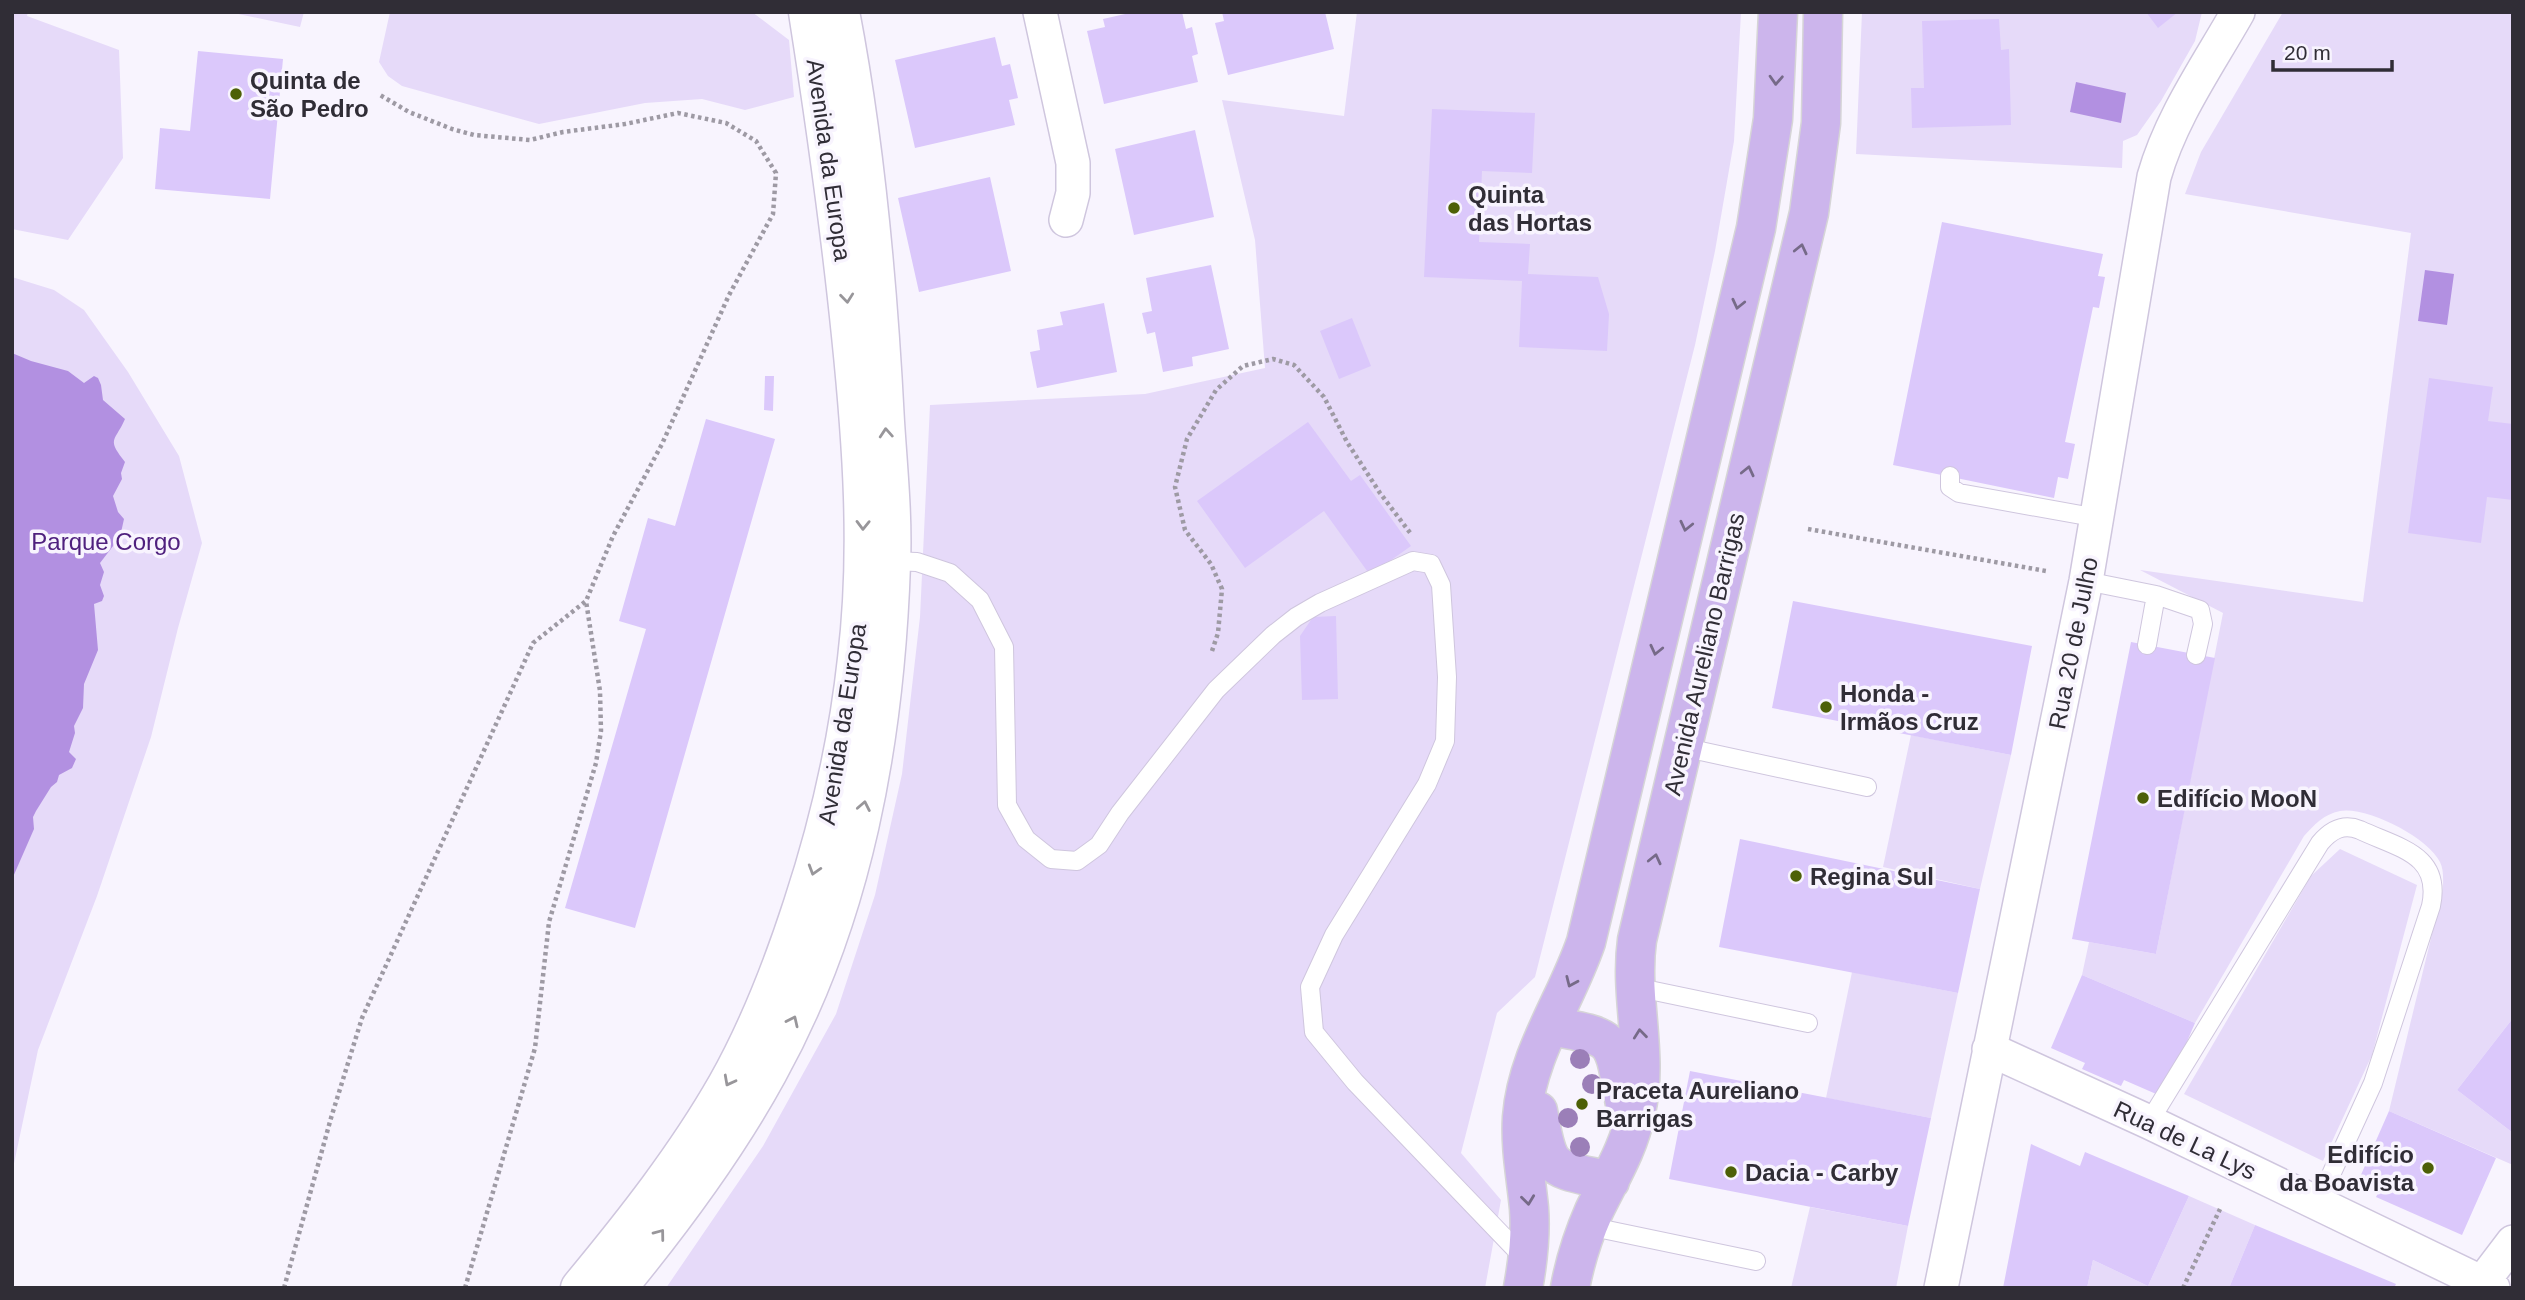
<svg xmlns="http://www.w3.org/2000/svg" width="2525" height="1300" viewBox="0 0 2525 1300" font-family="Arial,sans-serif">
  <rect width="100%" height="100%" fill="#f8f4fe"/>
  <path fill="#e6daf9" d="M12,12h16l-1,4 92,34 4,108 -55,82 -56,-11z
    M229,12h75l-4,15z
    M390,12h362l37,28 5,57 -49,13 -43,-11 -57,4 -106,21 -137,-38 -14,-10 -9,-14z
    M1357,12h384l-7,129 -19,110 -20,94 -160,632 -38,36 -36,140 40,47 -16,88h-819l97,-142 73,-132 39,-119 27,-121 18,-157 10,-212 215,-11 120,-26 -10,-128 -33,-140 122,16z
    M1862,12h340l-7,29 -34,60 -24,34 -14,6 -1,27 -266,-14z
    M2283,12h230v1006l-56,72 56,43v32l-124,-54 54,-222c0,-9 1,-19 -3,-27 -12,-25 -74,-56 -100,-51 -16,3 -26,14 -36,25l-109,187 -113,-48 7,-33 67,12 67,-341 -83,-43 223,32 48,-369 -226,-39 16,-42z
    M12,277l42,13 30,20 44,62 51,84 23,87 -24,85 -27,109 -54,159 -59,154 -26,123z
    M1911,735l100,20 -31,134 -97,-22z
    M2340,849l77,36 -45,170 -49,106 -139,-67 127,-218z
    M1852,972l106,21 -27,125 -105,-20z
    M2189,1196l66,29 -26,63h-142l6,-28 55,26z
    M1810,1207l98,19 -12,62h-105z"/>
  <path fill="#b290e1" d="M2076,82l50,11 -5,30 -51,-11z
    M2425,270l29,4 -7,51 -29,-4z
    M12,353l19,8 37,10 16,12 10,-7 4,2 3,7 2,15 22,19c-10,23 -19,19 0,43l-4,11 1,6 -9,17 5,16 6,7 -4,18 -20,26 4,9 -4,13 4,11 -2,5 -8,3 4,46 -14,34 -1,24 -9,18 1,7 -6,19 7,7 -4,9 -13,7 -2,7 -6,5 -15,24 -3,6 1,12 -21,48 -1,11z"/>
  <path fill="#dbc8fb" d="M1134,12h48l4,17 6,-2 6,27 -6,2 6,26 -94,22 -17,-73 18,-4 -2,-8z
    M1222,12h103l9,37 -106,26 -13,-52 9,-2z
    M2146,12h32l-20,16z
    M1999,19l2,31 8,-1 2,76 -99,3 -1,-40h13l-2,-67z
    M995,37l7,29 8,-2 8,34 -9,2 6,25 -100,23 -20,-88z
    M198,51l85,8 -13,140 -115,-10 5,-61 30,3z
    M1432,109l103,4 -3,60 -50,-2 -3,71 51,2 -2,30 70,3 11,37 -2,37 -88,-4 3,-66 -98,-4z
    M1195,130l19,87 -80,18 -19,-86z
    M990,177l21,94 -92,21 -21,-94z
    M1942,222l161,32 -5,22 7,1 -6,31 -6,-1 -28,135 10,2 -7,35 -10,-2 -4,21 -161,-33z
    M1211,265l18,84 -37,8 1,9 -30,6 -8,-40 -8,2 -5,-21 10,-2 -6,-33z
    M1104,303l13,69 -80,16 -7,-36 10,-2 -3,-20 26,-5 -3,-13z
    M1352,318l19,48 -32,13 -19,-48z
    M765,376h9l-1,35 -9,-1z
    M2429,378l64,9 -5,34 25,3v76l-26,-3 -6,46 -73,-10z
    M706,419l69,20 -140,489 -70,-20 81,-279 -27,-8 29,-103 27,8z
    M1308,422l43,59 9,-6 51,71 -41,29 -46,-64 -79,57 -48,-67z
    M1793,601l239,45 -21,109 -239,-47z
    M1336,616l2,83 -36,1 -2,-64 13,-19z
    M2131,642l84,16 -59,296 -84,-15z
    M1740,839l240,50 -22,104 -239,-46z
    M2082,975l113,48 -32,74 -39,-17 -3,6 -39,-17 3,-6 -34,-15z
    M2513,1018v115l-56,-43z
    M1690,1071l241,47 -23,108 -239,-47z
    M2389,1111l107,47 -34,77 -86,-38 5,-10 -21,-10z
    M2031,1144l49,22 5,-14 104,44 -41,90 -55,-26 -6,28h-84z
    M2255,1225l141,59 -2,4h-165z"/>
  <g fill="none" stroke-linecap="round" stroke-linejoin="round">
    <defs>
      <path id="lane" d="M1950,476v11l9,6 139,25
        M891,561l26,1 33,11 30,27 24,47 3,158 19,34 25,20 26,2 22,-16 21,-32 96,-123 57,-55 23,-18 24,-14 93,-42 18,3 10,21 6,92 -2,64 -18,43 -93,151 -24,52 4,45 41,50 169,176
        M2086,581l70,14 44,15 3,14 -7,31
        M2147,645l9,-50
        M1682,747l185,40
        M1635,987l173,36
        M2149,1122l171,-279c11,-13 23,-20 40,-13 38,18 82,24 71,76l-58,177 -55,120
        M1588,1226l168,35"/>
      <path id="street" d="M1040,12l33,151v30l-7,27
        M1989,1049l160,73 344,166
        M1941,1288l145,-707 68,-404c17,-60 54,-112 84,-165
        M2478,1288l35,-46"/>
      <path id="secondary" d="M580,1288c53,-64 106,-131 147,-203 32,-57 56,-119 76,-181 26,-79 45,-162 54,-245 13,-107 5,-217 -6,-324 -11,-108 -26,-215 -43,-323
        M617,1288c56,-68 109,-139 151,-216 86,-156 117,-332 123,-508 2,-47 -3,-95 -6,-142 -7,-137 -19,-275 -45,-410"/>
      <path id="primary" d="M1550,1026c68,12 62,10 75,78
        M1538,1111c11,63 12,56 72,70
        M1523,1288c5,-27 8,-53 6,-80 -3,-31 -9,-60 -7,-91 5,-64 44,-116 64,-175l170,-714 17,-109 5,-107
        M1570,1288c5,-27 13,-52 24,-77 16,-33 35,-63 42,-99 13,-58 -7,-114 1,-172l172,-727 12,-90 2,-111"/>
    </defs>
    <use href="#lane" stroke="#cfc6de" stroke-width="20"/>
    <use href="#street" stroke="#cfc6de" stroke-width="36"/>
    <use href="#secondary" stroke="#cfc6de" stroke-width="41"/>
    <use href="#primary" stroke="#d6d5d7" stroke-width="41"/>
    <path stroke="#9e9aa4" stroke-width="4.5" stroke-dasharray="3.5 3.5" stroke-linecap="butt" d="M1808,529l238,42
      M1212,651l6,-18 4,-44 -11,-25 -26,-34 -10,-43 12,-48 29,-49 27,-24 30,-7 21,6 30,32 23,45 33,51 31,41
      M284,1288l47,-170 31,-100 171,-375 53,-42 27,-65 49,-92 67,-149 44,-81 3,-41 -20,-32 -30,-18 -48,-10 -53,11 -62,8 -33,8 -56,-5 -22,-6 -43,-17 -29,-17
      M465,1288l70,-240 14,-126 47,-159 5,-32 -1,-40 -14,-90
      M2183,1288l37,-79"/>
    <use href="#lane" stroke="#fff" stroke-width="18"/>
    <use href="#street" stroke="#fff" stroke-width="33"/>
    <use href="#secondary" stroke="#fff" stroke-width="38"/>
    <use href="#primary" stroke="#ccb5ec" stroke-width="38"/>
  </g>
  <g fill="#9b7fb8">
    <circle cx="1580" cy="1059" r="10"/>
    <circle cx="1592" cy="1084" r="10"/>
    <circle cx="1568" cy="1118" r="10"/>
    <circle cx="1580" cy="1147" r="10"/>
  </g>
  <defs><path id="oneway-chevron" d="M-2-3.5L2.5 0L-2 3.5" fill="none" stroke-width="1.6" stroke-linecap="round" stroke-linejoin="round" transform="scale(1.75)"/></defs>
  <g stroke="#766a88">
    <use href="#oneway-chevron" transform="translate(1776 80) rotate(93)"/>
    <use href="#oneway-chevron" transform="translate(1801 249) rotate(-77)"/>
    <use href="#oneway-chevron" transform="translate(1738 304) rotate(103)"/>
    <use href="#oneway-chevron" transform="translate(1748 471) rotate(-77)"/>
    <use href="#oneway-chevron" transform="translate(1686 526) rotate(103)"/>
    <use href="#oneway-chevron" transform="translate(1656 650) rotate(103)"/>
    <use href="#oneway-chevron" transform="translate(1655 859) rotate(-77)"/>
    <use href="#oneway-chevron" transform="translate(1571 982) rotate(114)"/>
    <use href="#oneway-chevron" transform="translate(1640 1034) rotate(-96)"/>
    <use href="#oneway-chevron" transform="translate(1528 1200) rotate(83)"/>
  </g>
  <g stroke="#98969a">
    <use href="#oneway-chevron" transform="translate(847 298) rotate(84)"/>
    <use href="#oneway-chevron" transform="translate(886 433) rotate(-94)"/>
    <use href="#oneway-chevron" transform="translate(863 525) rotate(91)"/>
    <use href="#oneway-chevron" transform="translate(864 806) rotate(-79)"/>
    <use href="#oneway-chevron" transform="translate(814 870) rotate(107)"/>
    <use href="#oneway-chevron" transform="translate(793 1021) rotate(-65)"/>
    <use href="#oneway-chevron" transform="translate(729 1081) rotate(118)"/>
    <use href="#oneway-chevron" transform="translate(660 1234) rotate(-53)"/>
  </g>
  <g fill="#4d6007" stroke="#f8f4fe" stroke-width="2.5">
    <circle cx="236" cy="94" r="7"/>
    <circle cx="1454" cy="208" r="7"/>
    <circle cx="1826" cy="707" r="7"/>
    <circle cx="2143" cy="798" r="7"/>
    <circle cx="1796" cy="876" r="7"/>
    <circle cx="1582" cy="1104" r="7"/>
    <circle cx="2428" cy="1168" r="7"/>
    <circle cx="1731" cy="1172" r="7"/>
  </g>
  <g text-anchor="middle" dominant-baseline="central" stroke-width="7" stroke-linejoin="round" paint-order="stroke">
    <g font-size="24" font-weight="bold" fill="#302d36" stroke="#f8f4fe" text-anchor="start">
      <text x="250" y="80">Quinta de<tspan x="250" dy="28">São Pedro</tspan></text>
      <text x="1468" y="194">Quinta<tspan x="1468" dy="28">das Hortas</tspan></text>
      <text x="1840" y="693">Honda -<tspan x="1840" dy="28">Irmãos Cruz</tspan></text>
      <text x="2157" y="798">Edifício MooN</text>
      <text x="1810" y="876">Regina Sul</text>
      <text x="1596" y="1090">Praceta Aureliano<tspan x="1596" dy="28">Barrigas</tspan></text>
      <text x="2414" y="1154" text-anchor="end">Edifício<tspan x="2414" dy="28">da Boavista</tspan></text>
      <text x="1745" y="1172">Dacia - Carby</text>
    </g>
    <g font-size="24" fill="#302d36" stroke="#f8f4fe">
      <text transform="translate(829 160) rotate(82)">Avenida da Europa</text>
      <text transform="translate(2073 643) rotate(-79)">Rua 20 de Julho</text>
      <text transform="translate(1704 654) rotate(-77)">Avenida Aureliano Barrigas</text>
      <text transform="translate(842 724) rotate(-81)">Avenida da Europa</text>
      <text transform="translate(2185 1140) rotate(25)">Rua de La Lys</text>
    </g>
    <g font-size="24" fill="#4f207e" stroke="#f8f4fe">
      <text x="106" y="541">Parque Corgo</text>
    </g>
  </g>
  <rect width="2525" height="1300" fill="none" stroke="#302d36" stroke-width="28"/>
  <path d="M2273 60v10h119v-10" fill="none" stroke="#302d36" stroke-width="3.5"/>
  <text x="2284" y="60" font-size="21" fill="#302d36" stroke="#f8f4fe" stroke-width="5" paint-order="stroke">20 m</text>
</svg>
